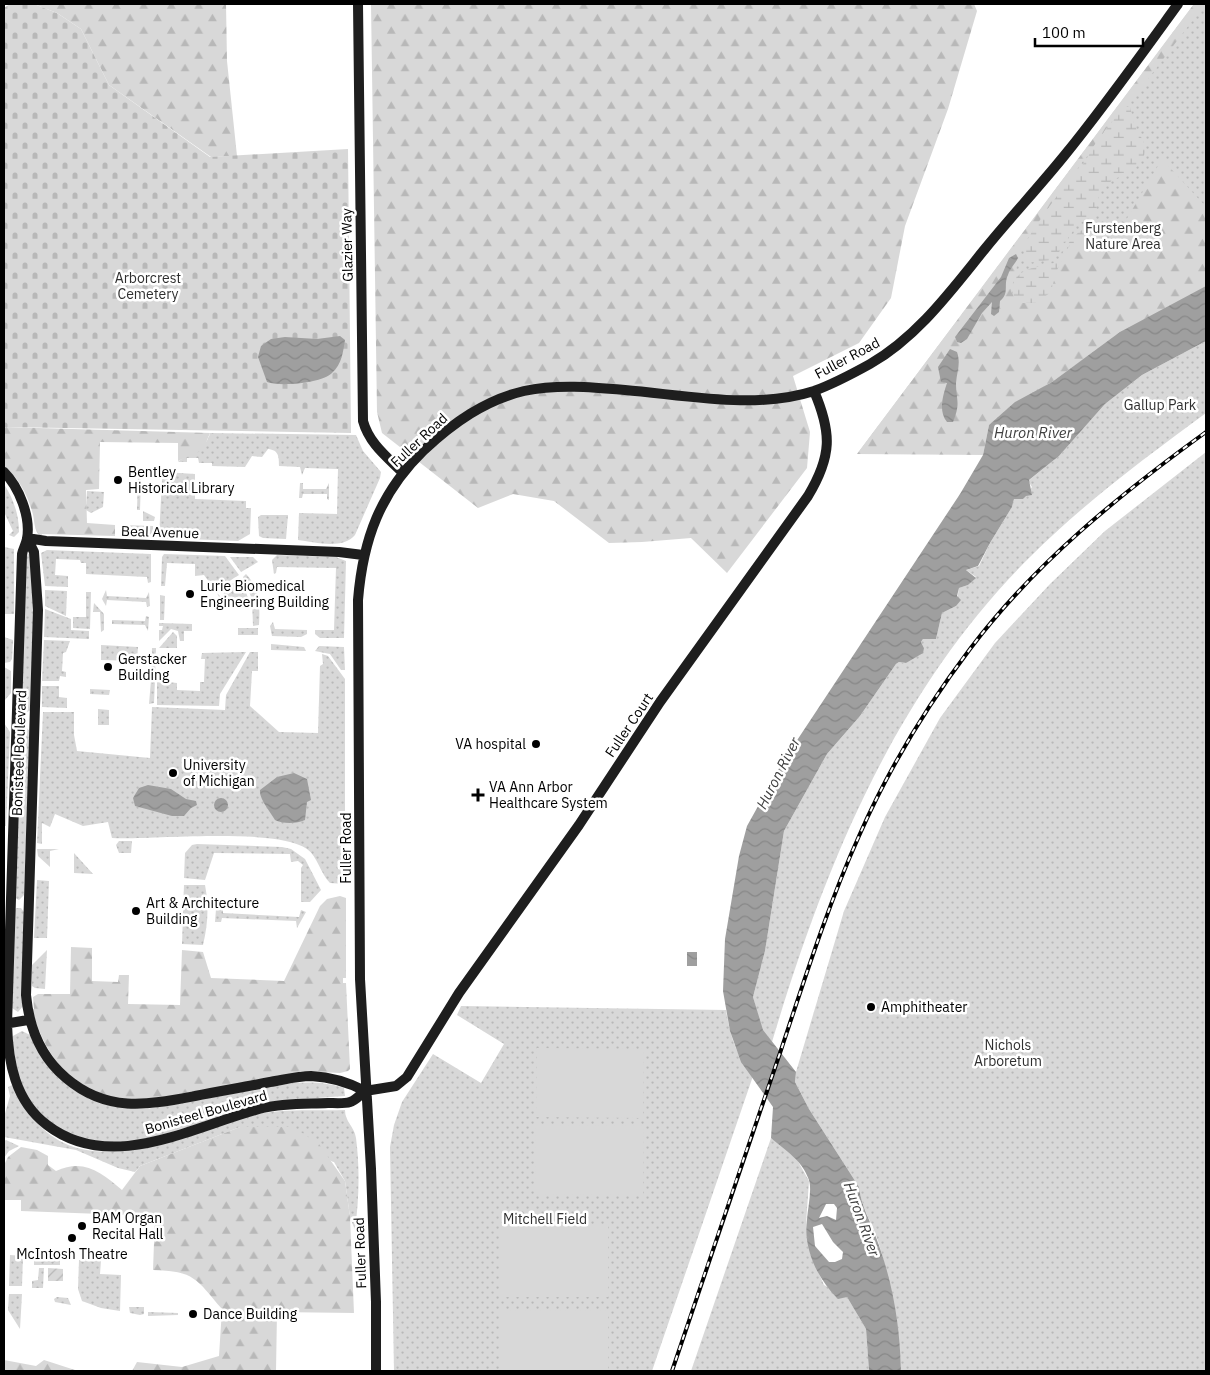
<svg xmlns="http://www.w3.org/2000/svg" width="1210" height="1375" viewBox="0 0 1210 1375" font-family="'IBM Plex Sans',sans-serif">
  <defs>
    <pattern id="grass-dots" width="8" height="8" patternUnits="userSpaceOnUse" patternTransform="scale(1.25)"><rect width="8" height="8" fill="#d8d8d8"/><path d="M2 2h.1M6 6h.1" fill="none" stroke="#b8b8b8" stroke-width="1.8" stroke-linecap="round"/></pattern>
    <pattern id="forest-firs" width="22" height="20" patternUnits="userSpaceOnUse" patternTransform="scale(1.25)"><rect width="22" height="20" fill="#d8d8d8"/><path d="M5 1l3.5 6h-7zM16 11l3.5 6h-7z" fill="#b8b8b8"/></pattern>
    <pattern id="wetland-marsh" width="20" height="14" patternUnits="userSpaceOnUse" patternTransform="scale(1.25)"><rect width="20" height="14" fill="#d8d8d8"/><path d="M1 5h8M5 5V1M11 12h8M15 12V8" fill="none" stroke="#b8b8b8"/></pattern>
    <pattern id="cemetery-stones" width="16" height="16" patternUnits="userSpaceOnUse" patternTransform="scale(1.25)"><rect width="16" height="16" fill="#d8d8d8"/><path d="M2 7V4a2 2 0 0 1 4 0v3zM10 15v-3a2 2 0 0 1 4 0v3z" fill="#b8b8b8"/></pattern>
    <pattern id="garden-furrows" width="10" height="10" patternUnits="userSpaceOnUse" patternTransform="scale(1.25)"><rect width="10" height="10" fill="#d8d8d8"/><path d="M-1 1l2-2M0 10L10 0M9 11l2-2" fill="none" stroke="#b8b8b8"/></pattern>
    <pattern id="water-waves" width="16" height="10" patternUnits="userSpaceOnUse" patternTransform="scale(1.25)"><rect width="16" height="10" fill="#9f9f9f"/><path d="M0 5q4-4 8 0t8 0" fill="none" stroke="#878787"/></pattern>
  </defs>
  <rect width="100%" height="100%" fill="#fff"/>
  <path fill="url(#grass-dots)" d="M1194,4h12v282l-122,73 -95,66 -132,29z
    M1206,341v72c-61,45 -122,90 -176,144 -134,133 -205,308 -258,485l-10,-12 -9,-33 12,-46 19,-120 43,-77 33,-38 36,-52 3,-2 7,1 18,-15 -3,-6 2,-3h13l6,-26 14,-7 3,-18 9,-3 8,-8 -10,-7 13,-4 11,-23 22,-36 2,-8h9l9,-12 -4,-6 31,-25 46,-52 37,-29z
    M210,433l146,2 7,16 18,21 -1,6 -25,57c-12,15 -41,7 -57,5l1,-27 38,1 1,-45 -33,-1 -3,7 -2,-8 -21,-1c0,-9 0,-16 -11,-17l-6,8 -10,-1 -7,11 -33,-1v-3h-13l-1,-5h-11v4h-9c9,-8 29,-13 32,-29z
    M1206,452v919h-305c-1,-40 -11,-91 -23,-130 -6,-19 -17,-34 -19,-54l-50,-78 -14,-27 1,-10 48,-161 41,-94 55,-99 55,-75 55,-59 55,-53z
    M141,472l9,1 1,6h-10l-1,31h-3l1,-34h3z
    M164,472l31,2v25l51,2v7h5l-1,26 -12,7 -79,-3 3,-59 -2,-1z
    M300,483h3v6h23l3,-6v17l-2,-1v-5h-24l-1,4h-3z
    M4,484c9,14 15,30 15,48l-5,5 -5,-2 4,-4 -9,-19z
    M87,491l17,1 -1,15 -12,6 -5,-3z
    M143,511l12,6 -1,4h-11z
    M261,515h27l-2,24 -23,-1 -4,-2 -1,-19z
    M122,525l31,1v12l-32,-1z
    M4,547l10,2v65h-10z
    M47,550l104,4v28l-3,1 -1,-6 -61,-3v-11h-5l-1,-3 -24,-1 -1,16 13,1v11l-23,-1 -4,-33z
    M26,553l4,1 4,34 -3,122 -6,3 -4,-3z
    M164,554l61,2 14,19 -24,15 -11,-15 -9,1v-12l-28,-1 -2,23h-4l1,-29z
    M277,555l59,2 10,4 -2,77h-24l-5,-4v-4h19l2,-62 -59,-1 -1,6 -2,1 -2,-14z
    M230,557h23l5,5 -17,10z
    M246,574c14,14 14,33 13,51l-6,1 -1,-27 -9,-22z
    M241,578l7,20 -29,-1 -2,-4 4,4 3,-3 -2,-4 2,-2 4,6 4,-3 -3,-5z
    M45,590l22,1 -1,25 -21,-10z
    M106,590l1,6 39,2 3,-6 1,14 -3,1 -1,-5 -39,-2 -1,6 -4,-7z
    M86,592h5l-1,37 -17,-1v-11h13z
    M160,595l5,1 -1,24h-4z
    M94,603l10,11v16l-3,2 -1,-20h-7z
    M45,609l26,10v11l18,1v8l-45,-2z
    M146,616l3,1 -1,14 -3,-6 -33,-1v-4l33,1z
    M273,622l2,7 32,1v4l-6,3 -29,-1 -2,-10z
    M159,623l33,1v7h-8v10h-4l-2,-10 -7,-2 -12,12v-11h3l1,-4h-4z
    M238,628h20v7h-20z
    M173,632l4,4v12h-18z
    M4,637l9,3 -1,19 -2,3 -6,1z
    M44,640l26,1 -4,11 -3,1 -1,18 4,1v5l-6,-1 -1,5h-17z
    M271,644l33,3 2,4 -35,-1z
    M101,645l37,2 -1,14 -36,-1z
    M319,646l25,1 1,23h-4l-11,-16 -15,-3z
    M152,648h4l-1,30h-4z
    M246,652l-26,42 -1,12 -62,-1v-24l20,2v7l23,1v-9h4l1,-23h-4l1,-6z
    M250,652h8v19h-6l-2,35 29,26 39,1 2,-67 3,-2 -1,-10 6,2 17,23v205l-15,-1c-10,-10 -12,-26 -23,-34 -30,-22 -153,-9 -195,-11l-4,-16 -25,4 -28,-12 -5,13 -8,-4v21l-5,-1 6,-131h31v23l3,16 73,7 2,-51 73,3 1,-15z
    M4,667l7,4v22l-6,7z
    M151,680h4l-1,23 -5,1z
    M42,686h17v11l8,1v10l-25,-1z
    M90,689l20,1 -1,5 -19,-1z
    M98,709l11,1v15h-11z
    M4,723l6,9 -4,94h-2z
    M24,726l6,5 -6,164 -5,5 -4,-2 6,-170z
    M119,841h13l-1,12h-12l-3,-8z
    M197,844l85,3 9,2 14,10 16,31 -11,12h-9v-34l2,-3 -5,-4 -7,1 -1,-8 -76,-1 -9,27 -21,-2 1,-25 7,-8z
    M37,849h22l-9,2v16l-12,-11z
    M74,853l19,21 -19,-1z
    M37,880l12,1 -2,57h-13z
    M184,885h21c4,21 3,39 -2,60l-21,-1z
    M16,908h5l3,4 -1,94 -5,6 -6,-4 2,-96z
    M216,909h7v4l76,4 2,-7 5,2 -9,16 -1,-7 -74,-3 -1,4h-6z
    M47,950l-2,39 -10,-1 -3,-2v-21z
    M461,1006l265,4c4,25 10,46 27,66l-101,295h-258l-4,-224 4,-22 8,-23 31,-48 48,29 23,-39 -47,-29z
    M22,1031l8,4 8,16 50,47 23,8 35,3 146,-26c19,-1 34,-1 52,5l1,8 -70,5 -131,39 -43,4 -39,-12 -22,-17 -15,-21 -7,-15 -7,-42z
    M12,1085c7,11 14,25 23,35 54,66 154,11 219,-5 28,-7 61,-4 91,-5 0,12 9,16 11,28 4,30 3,62 -1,92l-5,-13 -5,-36 -11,-19 -94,-35 -100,39 -5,6 -17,-4 -42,-18 -72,-13v-20l6,-21 -2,-9z
    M771,1138l24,18 14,25 -3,43 4,29 14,32 23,12 19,32 3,42h-178z
    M6,1140l13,6 -10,5 -5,7v-17z
    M10,1255l13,1 -1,30h-13z
    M34,1258l26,1v6h-26z
    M79,1260h22l-1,14 21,1 -1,36 -19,-3 -19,-7 -4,-12z
    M39,1268h5l-1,20h-11v-7l6,-1z
    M9,1294h13l-2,35 -12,-19z
    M57,1297l11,1 3,7 -16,-3 -1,-3z
    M129,1307h15v7l-4,1 -10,-2z
    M148,1312l30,1v2l-30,1z"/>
  <path fill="url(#forest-firs)" d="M10,4h216l1,57 10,95 -26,1 -102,-72 -28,-56 -24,-16 -23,-9z
    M371,4h603l3,7 -29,98 -43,117 -14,72 -32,45 -66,33 17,56 -3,36 -80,105 -36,-35 -49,4 -33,1 -55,-42 -41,-7 -35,14 -96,-75 -5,-21z
    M1194,4h11l-76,100 -11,8 -97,136 -10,44 9,11 36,-31 14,-28h42l50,-85 44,48v80l-86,45 -68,50 -37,20 -26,23 -6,30 -126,-1z
    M4,427l206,6 -7,17 -25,11v-18l-78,-1 -1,47 -13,1 1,33 28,2v11l-73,-2 -1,3c-8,-6 -6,-18 -9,-26 -5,-17 -14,-34 -28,-45z
    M340,896l6,2v80h-3v5h3l4,86 -2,2 -8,2 -40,-2 -2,3c-30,6 -61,11 -91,17 -17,3 -35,9 -53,10 -66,3 -105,-29 -122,-92h2l-1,-12 5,-3h32l1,-47 21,1v33l26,1 1,-7h10l-1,29 52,1 2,-55 21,2 8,26 73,3 36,-75 7,-7z
    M240,1127h53l26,17 26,37 5,36 4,96 -77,-1 -1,59h-144l5,-9 45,5 37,-11 3,-47c-26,-30 -27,-38 -69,-39l2,-54 -134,-5v-11h-16l-1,-35 4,-8 13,-10 16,3 11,6v9l8,6c28,-13 45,1 66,19l18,-24z
    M4,1360l32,6 8,-6 34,11h-74z"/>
  <path fill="url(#wetland-marsh)" d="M1125,107h5l4,16 12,24c-4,28 -26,25 -41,39 -9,8 -6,19 -11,29l-17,10 -20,30 -5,5 -26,3 -3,-15c9,-17 22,-36 34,-52 4,-6 11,-11 16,-17 17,-24 30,-50 52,-72z
    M1103,226l6,6c-11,14 -21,15 -39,12 -11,13 -14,33 -20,49l-15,10h-15c-6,-5 -9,-8 -7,-16 5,-23 29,-18 45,-26 7,-12 15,-29 29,-33 5,-2 11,-1 16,-2z"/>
  <path fill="url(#cemetery-stones)" d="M10,4h24l23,9 24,16 28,56 101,72 138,-8 3,284 -347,-6v-419z"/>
  <path fill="url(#garden-furrows)" d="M48,1268l15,1v12h-15z"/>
  <path fill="#d8d8d8" d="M537,1048l107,1 -1,69 -107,-1z
    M536,1125l108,1 -1,69 -108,-1z
    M500,1224h108v73h-108z
    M501,1310l107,1v60h-107z"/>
  <path fill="url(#water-waves)" fill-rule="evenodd" d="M1016,254l2,4c-3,6 -8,10 -10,17 -5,10 2,18 -8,26l-1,11 -5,4 -3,-2 1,-12 -10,11 -15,26 -6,4 -4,-1 -2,-5 46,-60 8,-19z
    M1206,286v55l-64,34 -37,29 -46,52 -30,24 3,15 -6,1 -3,3h-9l-2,8 -22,36 -12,23 -12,4 10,8 -8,7 -9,3 -2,8 4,4 -5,6 -14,7 -6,26h-13l-2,3 3,6 -1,5 -17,10 -7,-1 -3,2 -36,52 -33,38 -43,77 -19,120 -12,46 10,33 33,42 -1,10 14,27 50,78c2,19 12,35 18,53 16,43 23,86 24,131h-32l-3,-42 -19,-32 -9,2c-21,-21 -35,-50 -31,-80 1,-12 5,-28 2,-39 -7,-20 -23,-29 -38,-42l2,-31 -32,-45 -11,-31 -7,-40 2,-52 14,-83 8,-30 35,-63 178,-269 23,-39 6,-30 26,-23 37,-20 68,-50zM826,1204h8l3,4 -1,12 -9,-4 -8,2zM822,1224l11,18 10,10 -1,7 -7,3h-6l-14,-16 -2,-19z
    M340,336l5,4c-2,12 -3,24 -13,33 -10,10 -52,14 -65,9l-9,-25 3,-11 10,-7 14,-2 32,2z
    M950,349l7,3c4,12 0,19 -1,31 0,18 5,19 -3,39h-6c-9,-11 -4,-27 0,-39l-6,-1 -3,-15z
    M294,773l13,6 4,21 -4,2 -2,18c-8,4 -23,4 -30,0 -5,-9 -16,-21 -15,-30l17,-13z
    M148,785l23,4 15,10 10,2 1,4 -6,3 -7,8h-12l-37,-10 -2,-8 6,-10z
    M214 805a7 7 0 1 1 14 0a7 7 0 1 1-14 0Z
    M687,952h10v14h-10z"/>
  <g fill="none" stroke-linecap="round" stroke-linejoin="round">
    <path stroke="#1e1e1e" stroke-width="10" d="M358,4l5,417c6,22 23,35 39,51
      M4,472c15,15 27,45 23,67 -1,5 -4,10 -5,15l-15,470c1,38 8,77 40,101 65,50 148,0 216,-17 21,-5 43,-4 65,-5 6,0 16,1 22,-1 5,-1 11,-8 15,-11
      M27,538l7,14 4,58 -12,385c3,32 15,62 40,83 41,35 81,27 129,18 25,-5 50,-9 75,-14 13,-2 27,-6 41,-6 20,1 37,6 54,15
      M27,538l19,3 293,11 24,3
      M4,1024l24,-4
      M365,1091l31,-5 11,-9 52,-84 120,-168 81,-123 148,-206c24,-40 24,-63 6,-105
      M376,1371v-69l-5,-133 -11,-190 -2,-379c5,-61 22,-107 66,-150 29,-27 61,-50 100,-59 33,-7 67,-4 101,-1 60,5 130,20 189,1 19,-7 38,-17 56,-27 47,-27 80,-72 114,-114 26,-32 54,-62 80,-94 40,-49 77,-101 114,-152"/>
    <defs>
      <path id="rail" d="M672,1371c36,-107 72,-214 109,-321 24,-72 47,-145 78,-214 29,-66 67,-129 111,-187 65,-86 149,-154 236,-217"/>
    </defs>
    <use href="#rail" stroke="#000" stroke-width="4"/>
    <use href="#rail" stroke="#fff" stroke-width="2" stroke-dasharray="5.5" stroke-linecap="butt"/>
  </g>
  <g fill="#000" stroke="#fff" stroke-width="2">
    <circle cx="118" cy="480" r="5"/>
    <circle cx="190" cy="594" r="5"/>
    <circle cx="108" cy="667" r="5"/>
    <circle cx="536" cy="744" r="5"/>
    <circle cx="173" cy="773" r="5"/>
    <path d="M475.5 787.5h5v5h5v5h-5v5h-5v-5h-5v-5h5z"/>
    <circle cx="136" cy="911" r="5"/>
    <circle cx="871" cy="1007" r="5"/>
    <circle cx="82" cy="1226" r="5"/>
    <circle cx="72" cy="1238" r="5"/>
    <circle cx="193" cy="1314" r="5"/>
  </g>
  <g text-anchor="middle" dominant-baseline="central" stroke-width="5" stroke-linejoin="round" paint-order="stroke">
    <g font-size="14" fill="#2f2f2f" stroke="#fff">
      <text x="1123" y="228">Furstenberg<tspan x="1123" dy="16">Nature Area</tspan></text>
      <text x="148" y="278">Arborcrest<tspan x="148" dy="16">Cemetery</tspan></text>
      <text x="1160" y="405">Gallup Park</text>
      <text x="1008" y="1045">Nichols<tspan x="1008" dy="16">Arboretum</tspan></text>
      <text x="545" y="1219">Mitchell Field</text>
    </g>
    <g font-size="14" fill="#000" stroke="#fff">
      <text transform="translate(347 245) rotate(-91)">Glazier Way</text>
      <text transform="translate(847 358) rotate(-28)">Fuller Road</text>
      <text transform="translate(419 440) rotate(-43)">Fuller Road</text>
      <text transform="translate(160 532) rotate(2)">Beal Avenue</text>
      <text transform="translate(629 725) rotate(-56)">Fuller Court</text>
      <text transform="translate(19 753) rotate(-88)">Bonisteel Boulevard</text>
      <text transform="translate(346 848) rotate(-90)">Fuller Road</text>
      <text transform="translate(206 1112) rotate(-16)">Bonisteel Boulevard</text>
      <text transform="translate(360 1253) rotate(-92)">Fuller Road</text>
    </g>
    <g font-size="14" fill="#000" stroke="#fff" text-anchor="start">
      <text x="128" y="472">Bentley<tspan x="128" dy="16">Historical Library</tspan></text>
      <text x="200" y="586">Lurie Biomedical<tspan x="200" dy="16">Engineering Building</tspan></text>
      <text x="118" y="659">Gerstacker<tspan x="118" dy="16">Building</tspan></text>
      <text x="526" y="744" text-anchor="end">VA hospital</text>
      <text x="183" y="765">University<tspan x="183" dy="16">of Michigan</tspan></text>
      <text x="489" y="787">VA Ann Arbor<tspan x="489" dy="16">Healthcare System</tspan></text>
      <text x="146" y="903">Art &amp; Architecture<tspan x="146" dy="16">Building</tspan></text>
      <text x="881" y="1007">Amphitheater</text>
      <text x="92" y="1218">BAM Organ<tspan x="92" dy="16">Recital Hall</tspan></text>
      <text x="72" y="1254" text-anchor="middle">McIntosh Theatre</text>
      <text x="203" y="1314">Dance Building</text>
    </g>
    <g font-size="15" font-style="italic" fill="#404040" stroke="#fff">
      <text x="1033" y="432">Huron River</text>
      <text transform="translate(778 773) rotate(-63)">Huron River</text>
      <text transform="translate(862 1219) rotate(70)">Huron River</text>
    </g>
  </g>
  <rect width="1210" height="1375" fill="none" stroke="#000000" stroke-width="10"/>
  <path d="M1035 38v8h108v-8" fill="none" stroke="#000000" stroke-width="2.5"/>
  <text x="1042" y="38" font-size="15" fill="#000000" stroke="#ffffff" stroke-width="4" paint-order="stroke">100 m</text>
</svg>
